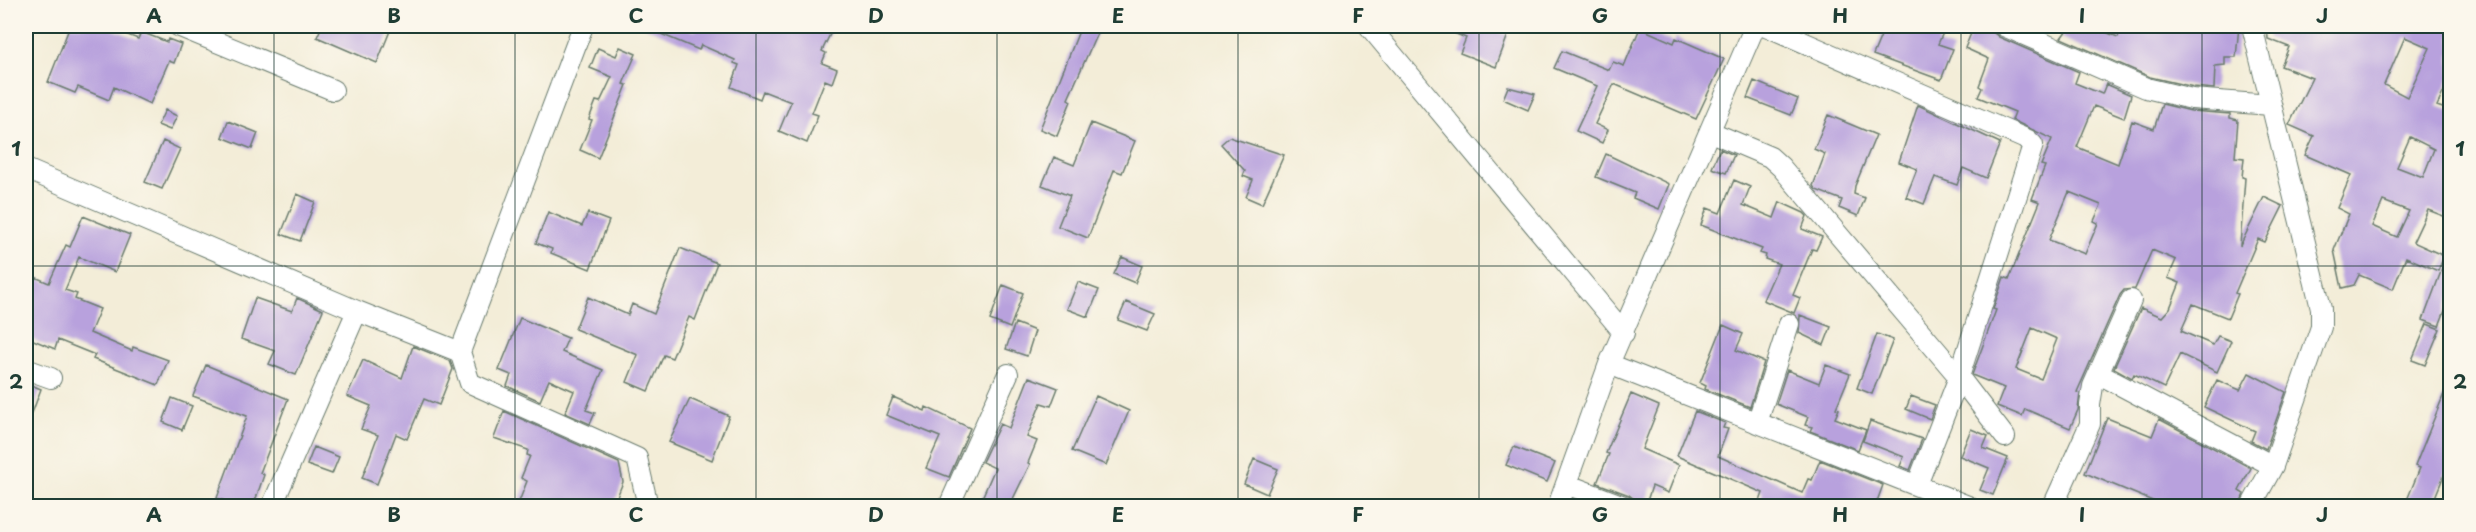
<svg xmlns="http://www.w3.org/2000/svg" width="2476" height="532" viewBox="0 0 2476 532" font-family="'Playpen Sans',sans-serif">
  <rect width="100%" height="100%" fill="#fbf7ec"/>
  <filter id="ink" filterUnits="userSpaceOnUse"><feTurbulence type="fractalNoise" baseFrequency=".0167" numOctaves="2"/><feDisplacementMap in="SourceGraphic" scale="12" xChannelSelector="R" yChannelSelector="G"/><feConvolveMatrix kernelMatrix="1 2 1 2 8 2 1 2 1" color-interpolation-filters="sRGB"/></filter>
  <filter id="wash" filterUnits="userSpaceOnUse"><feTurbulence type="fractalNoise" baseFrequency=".008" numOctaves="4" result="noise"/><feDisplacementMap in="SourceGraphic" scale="24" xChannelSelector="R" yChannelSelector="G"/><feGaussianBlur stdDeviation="1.35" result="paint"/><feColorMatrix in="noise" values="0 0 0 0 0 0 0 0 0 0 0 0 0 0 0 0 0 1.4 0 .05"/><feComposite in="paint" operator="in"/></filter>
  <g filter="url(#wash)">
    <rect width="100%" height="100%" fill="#f3edd8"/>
    <g id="blocks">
      <path fill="#b8a1dd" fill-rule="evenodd" d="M70,26h35l33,13 3,-7 26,10 1,-3 13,5 -7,19 -5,-2 -19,43 -36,-17 -5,13 -31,-13 -3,6 -27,-11z
        M322,26h70l-15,37 -60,-26z
        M642,26h39l14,5 3,-5h136l-12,25 4,2 -4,10 15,6 -5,14 -7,-3 -13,33 6,2 -11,28 -28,-12 12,-29 -28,-11 -3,8 -29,-12 8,-22 -5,-2 1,-3 -34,-15 -2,5z
        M1081,26l17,5 -30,68 3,2 -14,35 -17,-7z
        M1437,26h41l30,9 -12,32 -36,-14 6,-15z
        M1885,26h15l15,6 3,-6h28l-8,18 15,5 -12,31 -68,-25z
        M1974,26h18l2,7 5,4 80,35 -4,11 27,11 4,-10 25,11 -7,23 -30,-12 -17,41 41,17 14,-43 22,8 8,-25 29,7 39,3v4l8,2 -3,37 9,1 -2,19 3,1 -5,68 24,-49 19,9 -18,36 -7,-3 -23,54 3,1 -10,24 -35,-14 -12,27 32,14 5,-9 13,5 -14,31 -37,-18 -16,34 -30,-14 -2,4 -18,-10 27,-60 21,9 8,-9 10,-25 -12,-5 8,-18 -24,-10 -17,39 -11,1 -4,5 -43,97 3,1 -2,17 -8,18 -45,-19 -3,7 -25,-10 7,-18 -32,-13 24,-65 -3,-1 11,-32 5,2 31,-77 -8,-3 13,-33 -4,-1 11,-26 -40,-19 3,-8 -37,-15 4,-9 -3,-2 10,-27 -24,-11zM2069,192l32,13 -7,16 4,2 -13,31 -36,-14zM2032,328l25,11 -16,40 -25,-10z
        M2070,26h20l28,11 5,-11h116l-3,31h-11v8l-10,1 -1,23 -20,-2 -44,-10 -89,-39z
        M2267,26h184l-1,52 -13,28 14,5v108l-23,-9 -15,32 31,14 -6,15 -32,-14 -13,32 -34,-14 -5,10 -12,3 -8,-38 15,-36 -12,-6 14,-33 -46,-20 9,-19 -25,-11 23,-47 -31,-12 8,-19 -21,-8zM2405,37l25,11 -23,49 -23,-12zM2410,137l24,12 -11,28 -26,-10zM2383,201l26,10 -12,26 -25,-11z
        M1640,28l34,15 2,-5 48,21 -28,60 -82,-35 -19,40 13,6 -6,13 -26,-12 21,-45 -43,-18 8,-17 47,19 4,-8 11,4z
        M620,47l16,7 -13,30 4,1 -29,73 -18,-8 12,-30 -3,-1 7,-18 4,1 12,-25 -22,-9 8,-20 18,8z
        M1754,81l44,18 -7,16 -44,-17z
        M1508,87l27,7 -7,16 -25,-11z
        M1918,105l82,38 -14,35 -23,-10 -6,17 -22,-8 -11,27 -18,-7 11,-28 -18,-7z
        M165,110l12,6 -7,14 -12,-5z
        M1828,115l48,20 -21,51 -1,8 11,4 -7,18 -19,-8 3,-8 -26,-10 -3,-4 12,-32 -11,-5z
        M228,121l30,12 -6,16 -30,-12z
        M1091,123l44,18 -13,32 -8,-3 -26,68 -30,-12 12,-30 -28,-11 12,-28 20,8z
        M1229,137l55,18 -22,49 -16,-7 7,-17 -10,-4 2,-5 -24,-27z
        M163,141l17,8 -18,40 -17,-7z
        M1720,149l14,6 -8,18 -14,-5z
        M1606,154l63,30 -10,25 -26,-11 2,-5 -39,-16z
        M1734,180l16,7 -7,18 31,13 6,-16 24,11 3,3 -5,13 20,8 -6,13 -4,-1 -19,46 7,3 -6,15 -31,-13 16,-36 -14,-5 1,-4 -6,-2 2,-4 -61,-24 6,-17 13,5z
        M297,194l18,8 -15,39 -19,-7z
        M548,212l34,14 6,-13 21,8 -19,48 -39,-16 1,-4 -16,-6z
        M83,216l47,19 -15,37 -36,-15 -14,33 12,4 -2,5 25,10 -10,24 42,18 1,-4 35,13 -10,25 -65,-26 2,-4 -37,-15 -3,9 -29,-12v-36l9,-24 14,6 17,-38 4,2z
        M680,248l37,15 -22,57 -6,-3 -17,41 -8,-3 -16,36 -21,-9 11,-27 -63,-26 13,-32 40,18 4,-11 22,10z
        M2449,250l2,45 -12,31 -16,-6z
        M1122,257l20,9 -7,17 -21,-9z
        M1078,282l21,8 -11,27 -21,-8z
        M1003,285l20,8 -13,35 -20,-8z
        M255,298l37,13 5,-13 26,12 -27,65 -27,-11 6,-13 -34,-12z
        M1126,302l29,12 -8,17 -29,-11z
        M1800,315l31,12 -7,18 -25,-12z
        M520,318l48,20 -6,14 41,18 -17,40 9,3 -5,11 -25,-11 9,-22 -25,-11 -9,21 -33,-15 4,-11 -12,-5z
        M1015,323l20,8 -8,25 -21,-7z
        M2427,324l13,5 -15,36 -13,-5z
        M1723,325l20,9 -7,16 28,12 -14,45 -45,-18 1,-3 -6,-3z
        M1877,334l16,6 -21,54 -15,-6z
        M413,346l37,15 3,8 -14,36 -15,-6 -17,40 -11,-5 -19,50 -15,-6 16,-43 -17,-6 10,-23 -24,-10 16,-36 39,18z
        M206,365l82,34 -28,74 4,2 -11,32h-13l-23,-9 30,-82 -54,-20z
        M1826,365l24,9 -14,34 3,1 -4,9 31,12 -8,20 -48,-19 2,-4 -7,-2 3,-8 -32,-13 11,-34 32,13z
        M2249,373l37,19 -20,57 -15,-8 4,-10 -51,-24 13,-27 23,10z
        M1029,377l29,11 -7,18 -10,-3 -14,34 10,4 -9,22 2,1 -21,43h-31l17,-39 -13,-6 18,-38 9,4z
        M2450,379l1,79 -20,49h-7l-17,-7 13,-32 -5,-2z
        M26,383l15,6 -14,38h-1z
        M1631,394l28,12 -17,43 37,16 -11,28 -16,-7 -7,21h-9l-2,-8 -5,-4 -32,-12 12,-29 -3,-1z
        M1096,396l33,15 -23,54 -34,-14z
        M1911,396l24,9 -5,14 -24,-10z
        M893,397l32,14 1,-4 44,21 -21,49 -23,-9 14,-31 -54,-22z
        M172,398l20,8 -10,24 -19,-8z
        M690,399l39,17 -17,44 -43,-18z
        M504,411l115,52 4,19 -10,25h-96l10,-26 -6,-3 9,-22 -3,-1 1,-5 -34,-12z
        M1695,411l30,12 -2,5 5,1 -10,27 84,37 6,-14 4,1 8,-20 63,25 -8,22h-117l5,-14 -86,-37z
        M2107,418l45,18 7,-17 92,49 -12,23 5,3 -5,13h-72l-82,-34z
        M1870,421l52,18 -12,31 -10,-4 4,-9 -41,-16z
        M1971,429l17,7 -5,12 25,10 -15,37 -13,-5 9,-22 -29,-12z
        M314,447l25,10 -7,17 -25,-9z
        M1514,447l41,16 -8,19 -41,-17z
        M1254,459l24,10 -11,25 -23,-10z"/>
    </g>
  </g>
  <g filter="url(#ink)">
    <use href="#blocks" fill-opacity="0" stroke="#697b6d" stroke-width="1.5"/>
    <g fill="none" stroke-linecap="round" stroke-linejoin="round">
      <defs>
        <path id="minor" d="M178,26l155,64
          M583,26l-123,326 10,31 167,75 11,48
          M1369,26l255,307
          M1766,26l262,114 5,5 -74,232 -42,108
          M2004,26l142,62 46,11 79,6
          M1711,132l59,25 11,10 178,210 46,60
          M26,169l331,142 103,41
          M1609,364l359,142
          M26,369l25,9
          M2099,374l174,92
          M1757,423l32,-99
          M1566,484l58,22
          M272,506l85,-195
          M949,506l59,-132
          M1558,506l51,-142 146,-338
          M2053,506l37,-82v-19l3,-19 38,-86
          M2251,506l22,-40 48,-139v-19l-69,-282"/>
      </defs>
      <use href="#minor" stroke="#697b6d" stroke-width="22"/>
      <use href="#minor" stroke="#fff" stroke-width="20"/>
    </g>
  </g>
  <path fill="none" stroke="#1f3d34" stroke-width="1.5" stroke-opacity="0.55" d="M274,26v480M515,26v480M756,26v480M997,26v480M1238,26v480M1479,26v480M1720,26v480M1961,26v480M2202,26v480M26,266h2424"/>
  <rect width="2476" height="532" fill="none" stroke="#fbf7ec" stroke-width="66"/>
  <rect x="33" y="33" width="2410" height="466" fill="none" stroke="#1f3d34" stroke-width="2"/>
  <g font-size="20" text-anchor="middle" font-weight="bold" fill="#1f3d34">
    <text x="154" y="23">A</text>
    <text x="394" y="23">B</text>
    <text x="636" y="23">C</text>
    <text x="876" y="23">D</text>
    <text x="1118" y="23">E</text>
    <text x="1358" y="23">F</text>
    <text x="1600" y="23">G</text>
    <text x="1840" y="23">H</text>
    <text x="2082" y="23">I</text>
    <text x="2322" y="23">J</text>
    <text x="16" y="156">1</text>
    <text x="2460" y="156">1</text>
    <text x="16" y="389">2</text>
    <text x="2460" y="389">2</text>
    <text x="154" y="522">A</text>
    <text x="394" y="522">B</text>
    <text x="636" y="522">C</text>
    <text x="876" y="522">D</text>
    <text x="1118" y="522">E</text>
    <text x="1358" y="522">F</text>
    <text x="1600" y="522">G</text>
    <text x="1840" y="522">H</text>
    <text x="2082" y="522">I</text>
    <text x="2322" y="522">J</text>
  </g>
</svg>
